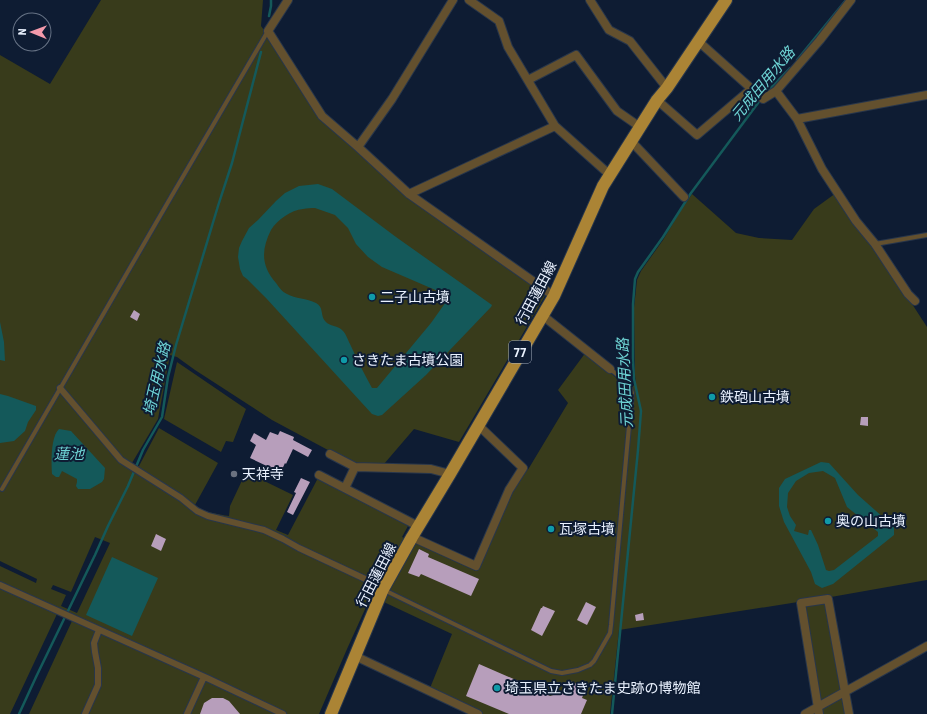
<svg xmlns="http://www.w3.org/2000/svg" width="927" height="714" viewBox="0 0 927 714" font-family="'Roboto Condensed','Noto Sans JP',sans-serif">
  <rect width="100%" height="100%" fill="#0e1c33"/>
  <path fill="#383b1b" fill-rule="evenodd" d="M101,0h162l-2,26 13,18 45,73 89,80 132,93 5,6 -86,146 -45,-13 -30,35h-30l-82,-44 -77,-50 -18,-13 -7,-2 -12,64 -26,44 7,3 20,-38 59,35 -23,42c10,8 22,9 34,11l1,-10 16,-34 47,23 -17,35 12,5 30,-57 90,48 -6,11 74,34 36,-82 17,-21 39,-65 -10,-13 28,-38 41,35 9,-2 -1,-10 -1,-67 3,-28 4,-9 22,-31 18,-30 11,-16 44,39 23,5 33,2 22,-31 22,-16 41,57 50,77v253l-96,17 20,117h-33l-20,-112 -179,28 -9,84h-127l-53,-26 22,-54 -81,-38 -24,53 -28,65h-290l43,-93 -15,-7 -47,100h-10v-148l36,17 1,-4 -37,-18v-506l50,29zM95,537l15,6 -33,70 -16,-7 5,-11 -15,-6 2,-4 18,7z
    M177,362l69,47 -13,33 -7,-1 -5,11 -57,-33z"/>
  <path fill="#14595a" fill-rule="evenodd" d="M318,184l14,5 64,48 96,68 -1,2 -65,68 -44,40 -4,1 -6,-2 -106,-116 -19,-19 -4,-3 -3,-7 -2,-12 1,-9 3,-7 7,-13 9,-8 18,-19 9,-8 14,-7zM315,208l20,7 13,13 8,16 12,13 14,10 65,28 1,4 -17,24 -54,65h-5c-8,-14 -15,-29 -22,-44 -2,-4 -4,-10 -7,-13 -5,-6 -13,-4 -18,-10 -5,-6 -1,-14 -9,-18 -9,-5 -21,-4 -29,-9 -5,-2 -8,-7 -11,-11 -15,-17 -15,-33 -5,-53 6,-10 20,-20 32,-21 4,-1 8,-1 12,-1z
    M0,322l4,20 1,19 -5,-1z
    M0,394l8,2 28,10v4l-8,12 -3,9 -11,10 -14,2z
    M59,429l12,2 34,37 -1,11 -2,3 -12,7h-12l-2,-3 1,-4v-3l-15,-8 -3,6h-3l-4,-3c-1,-12 -1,-38 7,-45z
    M821,462l8,1 29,32 35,31 1,2v7l-61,49 -11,4 -7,-4 -4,-12 -27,-50 -5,-16v-18l6,-9zM823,471l12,7 12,29 31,25v4l-44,34 -5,1 -3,-1 -8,-25 -7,-15h-2l-1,5 -14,-4 2,-6 -6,-9 -3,-9 1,-14 8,-12 13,-8z
    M112,557l46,21 -26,58 -46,-21z"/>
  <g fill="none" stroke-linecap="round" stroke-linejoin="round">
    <path stroke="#14595a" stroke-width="2.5" d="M269,16l2,-10v-6
      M797,60l49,-60
      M764,95l26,-27
      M19,714l17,-37 59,-122 13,-29 20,-40 15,-36 19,-33 6,-40 8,-32 42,-139 14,-43 29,-111
      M612,714l26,-264 3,-39 -7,-32 -1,-19v-56l2,-25 3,-7 25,-35 28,-44 70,-94"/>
  </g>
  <path fill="#b79ebb" d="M134,310l6,4 -3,7 -7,-4z
    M861,417h7v9l-8,-1z
    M280,431l14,6 -1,3 19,10 -4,7 -15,-8 -7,15 -1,-1 -7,15 -10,-4 3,-6 -21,-10 6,-13 -6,-4 4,-8 12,7 4,-8 8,3z
    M301,478l9,4 -17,33 -6,-3 9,-19 -2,-1z
    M156,534l10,5 -5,12 -10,-5z
    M419,549l10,5 -1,3 51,22 -8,17 -50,-22 -2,3 -11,-4z
    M586,602l10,5 -9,18 -10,-5z
    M543,606l12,5 -13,25 -11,-6 10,-22h1z
    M643,613l1,7 -8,1 -1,-6z
    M479,664l44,19 -3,7 16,-2 14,8 16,-5 4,-10 16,7 -4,10 5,2 -6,14h-72l-43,-18z
    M212,698h11l6,3 11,13h-40l4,-11z"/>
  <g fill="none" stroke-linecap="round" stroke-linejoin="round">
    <defs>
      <path id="service" d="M875,244l52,-9
        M2,489l169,-292 97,-166
        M384,590l167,81 11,2 16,-3 12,-5 4,-4 16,-28 1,-8 21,-232 -4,-10 -18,-14"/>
      <path id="pedestrian" d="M60,388l61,72 60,38 16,13 11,5 56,14 19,9 16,9 79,37
        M0,585l209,94 74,35
        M85,714l13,-29v-17l-3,-16 -1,-9 5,-13
        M187,714l17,-37"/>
      <path id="minor" d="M288,0l-20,31 54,85 36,31 51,47 145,102
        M469,0l30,21 9,26 47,79 55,49
        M590,0l19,30 21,11 37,47
        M851,0l-31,40 -44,51 21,28 130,-24
        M698,41l65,58 13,-8
        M528,80l48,-25 41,56 23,16
        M657,100l40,35 54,-46
        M797,119l25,50 34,52 19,23 33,50 7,7
        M631,141l53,56
        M358,147l34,-48 61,-99
        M409,194l146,-68
        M542,315l68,54
        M330,454l25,13 76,2 19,5
        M319,475l99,51
        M345,488l10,-21
        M412,537l64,29 33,-76 14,-22 -45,-43
        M355,656l123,58
        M805,714l122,-68
        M819,714l-18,-111 27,-4 21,115"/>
      <path id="primary" d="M331,714l52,-125 29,-52 38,-63 104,-178 49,-110 54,-86 10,-12 59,-88"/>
    </defs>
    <use href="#service" stroke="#28364b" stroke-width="6"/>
    <use href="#pedestrian" stroke="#28364b" stroke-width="8"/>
    <use href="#minor" stroke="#28364b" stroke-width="10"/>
    <use href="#primary" stroke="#28364b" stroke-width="14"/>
    <use href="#service" stroke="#63502e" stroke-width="4"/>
    <use href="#pedestrian" stroke="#63502e" stroke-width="6"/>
    <use href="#minor" stroke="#63502e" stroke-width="8"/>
    <use href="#primary" stroke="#ab8435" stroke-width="12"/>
  </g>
  <g fill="#0f9aa8" stroke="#0e1c33" stroke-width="1.5">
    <circle cx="372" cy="297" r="4"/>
    <circle cx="344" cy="360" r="4"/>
    <circle cx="712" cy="397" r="4"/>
    <circle cx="828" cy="521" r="4"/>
    <circle cx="551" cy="529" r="4"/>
    <circle cx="497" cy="688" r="4"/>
  </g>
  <circle fill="#6b7280" stroke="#0e1c33" stroke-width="1.5" cx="234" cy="474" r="4"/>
  <g text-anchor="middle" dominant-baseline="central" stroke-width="4" stroke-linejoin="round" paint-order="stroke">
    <rect fill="#0e1c33" stroke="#a8b2c2" stroke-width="1" x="509" y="341" width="22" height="22" rx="3"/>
    <g font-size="13" font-weight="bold" fill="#eaf2ff">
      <text x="520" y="352">77</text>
    </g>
    <g font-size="14" fill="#eaf2ff" stroke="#0e1c33">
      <text transform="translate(536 293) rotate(-62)">行田蓮田線</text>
      <text transform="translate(376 575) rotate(-63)">行田蓮田線</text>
    </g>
    <g font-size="14" fill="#eaf2ff" stroke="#0e1c33" text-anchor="start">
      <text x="380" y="297">二子山古墳</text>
      <text x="352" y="360">さきたま古墳公園</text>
      <text x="720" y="397">鉄砲山古墳</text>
      <text x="242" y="474">天祥寺</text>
      <text x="836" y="521">奥の山古墳</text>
      <text x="559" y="529">瓦塚古墳</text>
      <text x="505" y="688">埼玉県立さきたま史跡の博物館</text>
    </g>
    <g font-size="15" font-style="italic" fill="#6ed3d4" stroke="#0e1c33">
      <text transform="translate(763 84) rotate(-50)">元成田用水路</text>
      <text transform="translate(157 379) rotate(-77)">埼玉用水路</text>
      <text transform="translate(625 383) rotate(-93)">元成田用水路</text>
      <text x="69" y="454">蓮池</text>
    </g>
  </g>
  <g transform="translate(32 32) rotate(271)"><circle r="19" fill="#0e1c33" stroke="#667285"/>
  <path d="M0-3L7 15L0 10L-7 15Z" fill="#f39aab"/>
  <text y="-6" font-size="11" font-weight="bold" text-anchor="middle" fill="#eaf2ff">N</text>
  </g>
</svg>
